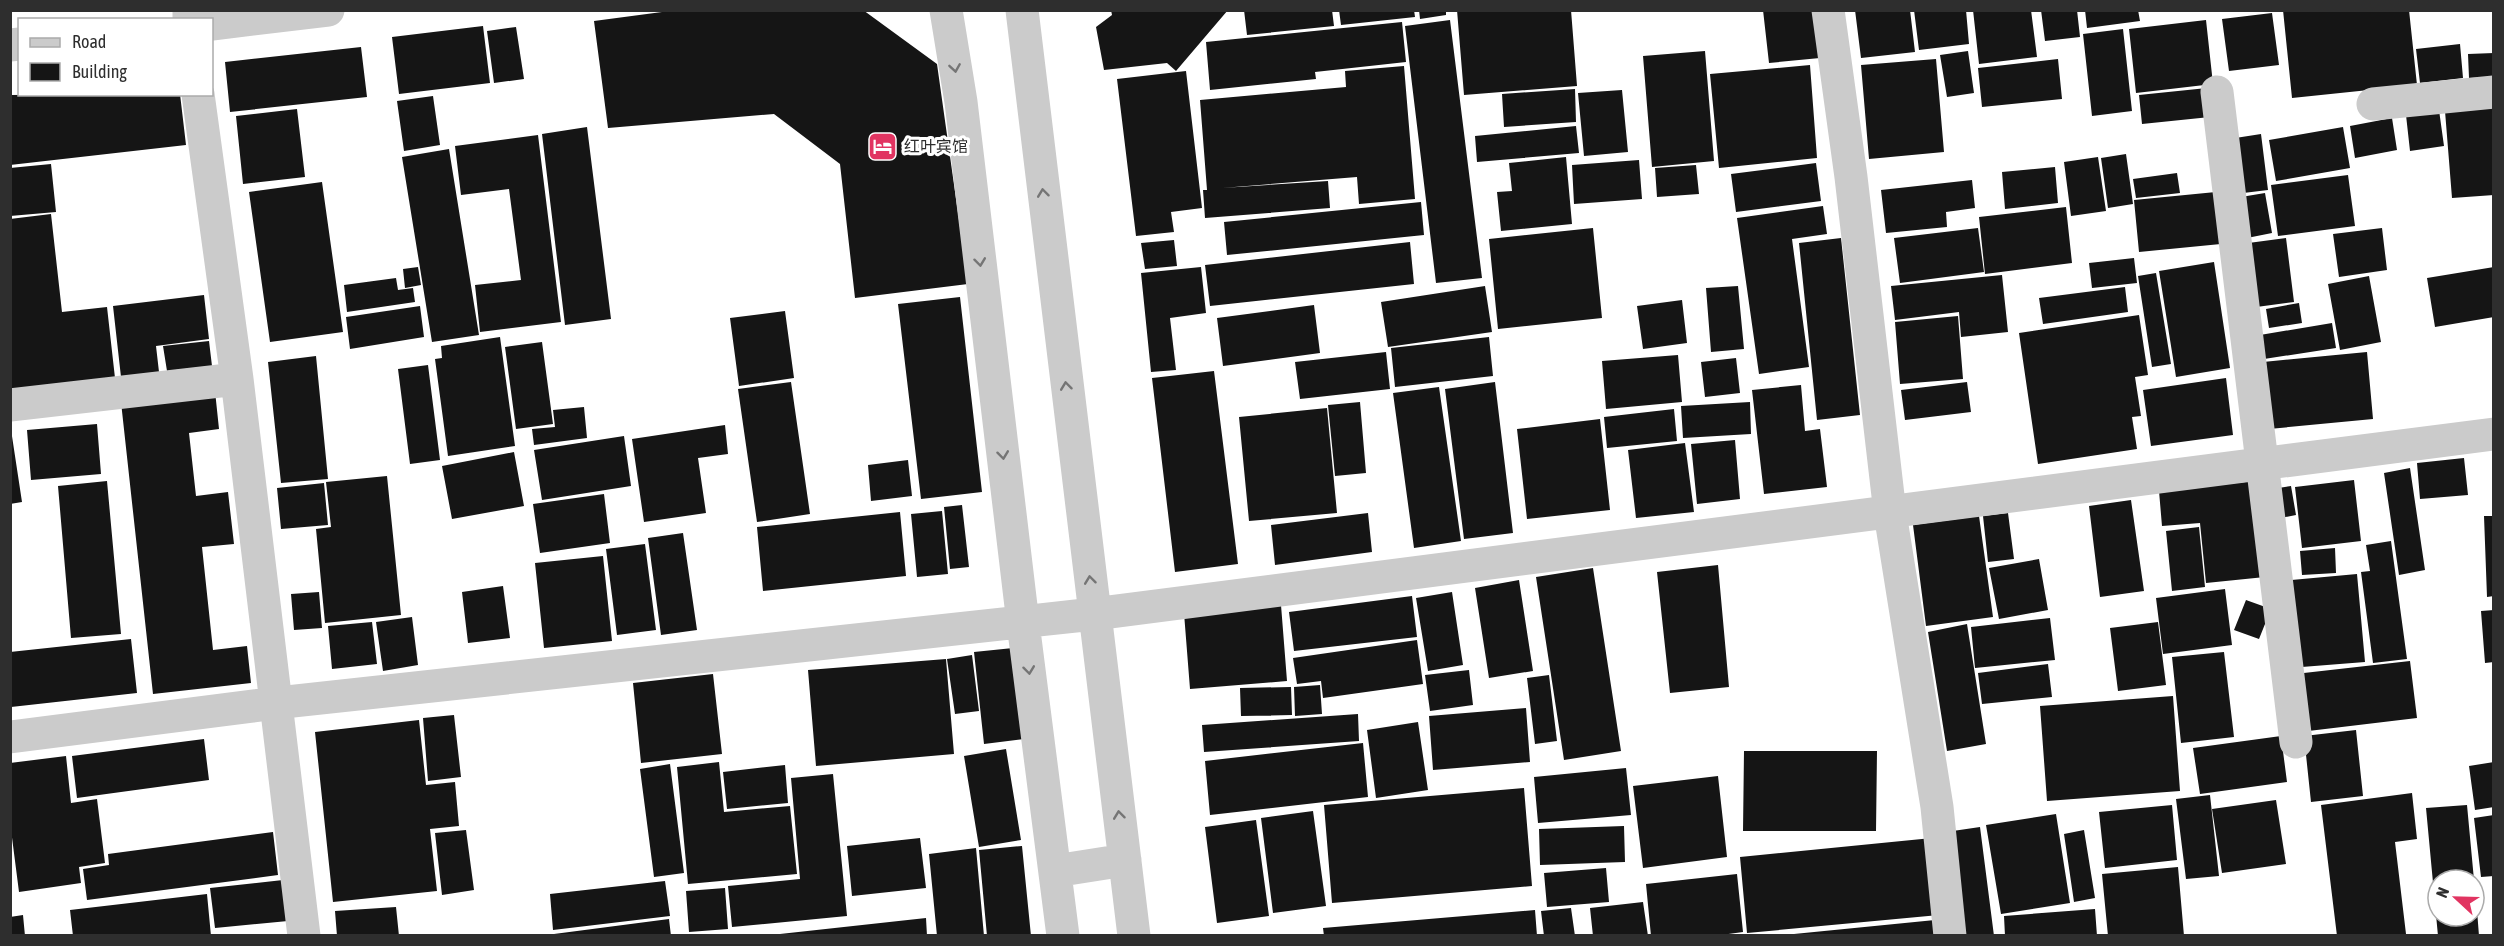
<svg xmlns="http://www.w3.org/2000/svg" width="2504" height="946" viewBox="0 0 2504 946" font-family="'Asap Condensed','Noto Sans SC',sans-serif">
  <rect width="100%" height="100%" fill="#fff"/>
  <path fill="#151515" d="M677,10h186l74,54 31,220 -113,14 -15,-134 -66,-50 -166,14 -14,-107z
    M1111,10h117l-52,61 -9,-8 -63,7 -8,-43 16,-12z
    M1244,10h88l2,16 -87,9z
    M1339,10h75l1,7 -74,8z
    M1419,10h27v5l-26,4z
    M1457,10h114l6,76 -113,9z
    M1763,10h52l5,48 -51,5z
    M1855,10h55l5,42 -54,6z
    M1914,10h52l3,34 -50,6z
    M1973,10h58l6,47 -58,7z
    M2041,10h36l3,27 -35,4z
    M2085,10h53l2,11 -53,7z
    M2283,10h126l8,75 -125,13z
    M2272,13l7,52 -50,6 -7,-52z
    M1450,20l32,258 -46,5 -31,-257z
    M2206,20l7,64 -77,9 -7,-64z
    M1402,22l4,40 -91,10 1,7 -106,11 -4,-48z
    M483,26l7,57 -91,11 -7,-57z
    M516,27l8,52 -30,4 -7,-52z
    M2123,29l9,82 -40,5 -9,-82z
    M2460,44l3,34 -43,5 -4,-34z
    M361,47l6,50 -137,15 -5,-50z
    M1705,51l9,110 -62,6 -9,-111z
    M1968,51l6,42 -27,4 -7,-42z
    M2494,53v24l-25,1 -1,-24z
    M1936,59l8,93 -75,7 -8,-94z
    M2058,59l4,40 -80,8 -4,-39z
    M1810,65l7,93 -98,10 -9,-94z
    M1404,66l11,133 -56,5 -2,-27 -135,11 106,-7 2,27 -125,10 -2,-28h4l-7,-90 146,-13 -1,-16z
    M1186,71l16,137 -31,4 3,20 -38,4 -19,-157z
    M2207,88l3,29 -68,7 -3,-29z
    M1575,89l1,33 -72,5 -2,-33z
    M1622,90l6,62 -44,4 -6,-63z
    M180,94l6,51 -176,20v-70z
    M433,96l7,49 -36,6 -7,-50z
    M2494,107v88l-42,3 -7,-87z
    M297,109l8,68 -62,7 -7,-68z
    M2439,110l5,36 -34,5 -4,-36z
    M2392,118l5,32 -42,8 -5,-32z
    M1576,126l3,27 -102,9 -2,-26z
    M587,127l24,192 -46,6 -23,-191z
    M2343,127l7,41 -74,13 -7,-41z
    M2261,134l7,56 -33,4 -6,-55z
    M538,135l23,187 -81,10 -5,-47 46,-5 -12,-91 -48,6 -6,-49z
    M449,149l30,186 -47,7 -30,-185z
    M2126,154l7,50 -25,4 -7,-50z
    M1566,157l6,67 -71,7 -4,-39 15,-1 -3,-28z
    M2098,157l8,54 -35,5 -7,-54z
    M1639,160l3,39 -68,5 -2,-39z
    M1816,163l5,38 -85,11 -5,-38z
    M51,164l5,48 -46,4v-48z
    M1696,165l3,29 -42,3 -2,-29z
    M2055,167l3,36 -53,6 -3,-37z
    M2177,173l3,20 -44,5 -3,-19z
    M2348,175l7,51 -77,10 -7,-51z
    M1972,180l3,28 -29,4 1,15 -61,6 -5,-43z
    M322,182l21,150 -73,10 -21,-150z
    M2226,191l5,52 -92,9 -5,-52z
    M2265,193l7,40 -30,6 -7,-41z
    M1421,202l3,33 -197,20 -3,-33z
    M1823,206l4,28 -35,5 17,128 -50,7 -22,-156z
    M2066,207l6,56 -87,11 -6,-57z
    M51,214l11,98 45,-5 8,71 -105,12v-171z
    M1593,228l9,90 -104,11 -9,-90z
    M1978,228l6,44 -84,11 -6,-45z
    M2382,228l5,42 -48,7 -6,-43z
    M1841,238l19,177 -43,5 -18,-177z
    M2286,238l8,64 -45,6 -8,-64z
    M1174,240l3,26 -32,3 -4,-26z
    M1410,242l4,42 -204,22 -5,-41z
    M2134,258l3,25 -45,5 -3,-25z
    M2214,262l16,106 -54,9 -17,-106z
    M418,267l3,18 -16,3 -2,-19z
    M1201,267l5,46 -36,5 6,52 -25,2 -10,-99z
    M2494,267v50l-59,10 -8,-49z
    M2156,273l15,91 -19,3 -14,-91z
    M2002,275l6,57 -47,5 -2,-25 -64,8 -4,-34z
    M2369,276l12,66 -41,8 -12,-66z
    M396,278l2,12 15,-2 2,14 -68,10 -3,-27z
    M1485,286l7,46 -104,15 -7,-45z
    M1738,286l6,63 -33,3 -5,-64z
    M2125,287l3,25 -85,12 -4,-26z
    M204,295l5,44 -53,7 3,26 -38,5 -8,-71z
    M960,297l22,195 -61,7 -23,-195z
    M1682,300l5,43 -44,6 -6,-43z
    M2299,303l3,20 -33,5 -3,-19z
    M1314,305l6,48 -97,13 -6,-48z
    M420,306l4,31 -74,12 -4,-32z
    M785,311l9,67 -55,8 -9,-68z
    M2139,315l9,60 -13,2 6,39 -9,1 5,32 -99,15 -19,-131z
    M1958,316l5,63 -63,5 -5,-62z
    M2332,323l4,25 -72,11 -4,-24z
    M500,337l15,109 -67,10 -13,-97 7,-1 -1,-12z
    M1489,337l4,39 -98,11 -4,-39z
    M209,341l3,25 -45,5 -4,-25z
    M542,342l11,82 -37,5 -11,-82z
    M1386,352l4,37 -90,10 -5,-37z
    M2367,352l6,67 -104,10 -6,-67z
    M1678,355l4,47 -76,7 -4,-48z
    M316,356l12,123 -47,4 -13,-121z
    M1736,358l4,35 -35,4 -4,-35z
    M428,365l12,95 -30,4 -12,-95z
    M1214,371l24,193 -63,8 -23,-194z
    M2226,378l7,57 -82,11 -8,-56z
    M791,382l19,132 -53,8 -19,-133z
    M1495,382l18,151 -49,6 -19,-150z
    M1967,382l4,30 -66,8 -4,-30z
    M1801,385l4,46 15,-2 7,58 -63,7 -12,-104z
    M1439,387l22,154 -47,7 -21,-155z
    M215,391l4,38 -30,4 7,63 32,-4 6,52 -32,3 11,103 34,-4 4,37 -98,11 -32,-292z
    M1360,402l6,71 -31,3 -7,-71z
    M1750,402l1,32 -68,4 -2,-32z
    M584,407l3,31 -53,7 -2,-16 23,-2 -2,-17z
    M1327,408l10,105 -88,8 -10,-104z
    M1674,409l3,32 -70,7 -3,-31z
    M1600,419l10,91 -83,9 -10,-90z
    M10,423l12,79 -12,2z
    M97,424l4,50 -70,6 -4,-50z
    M725,425l3,29 -30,4 8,55 -62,9 -12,-83z
    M624,436l7,50 -89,14 -8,-50z
    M1735,440l5,59 -43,5 -6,-60z
    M1685,443l9,69 -58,6 -8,-68z
    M514,452l10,54 -72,13 -10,-53z
    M2464,458l4,37 -48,4 -3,-36z
    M908,460l4,36 -41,5 -3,-36z
    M2410,468l15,102 -26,5 -15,-102z
    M387,476l14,139 -76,8 -9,-94 15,-2 -5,-45z
    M2354,480l7,61 -59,7 -7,-61z
    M107,481l14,153 -50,4 -13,-152z
    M2255,481l10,96 -59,6 -6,-60 -38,3 -3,-35z
    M324,483l4,42 -47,4 -4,-41z
    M2291,486l5,29 -20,4 -4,-30z
    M604,494l6,49 -70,10 -7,-49z
    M2131,500l13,91 -44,6 -11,-91z
    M962,505l7,62 -19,2 -6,-62z
    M942,511l6,63 -31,3 -6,-63z
    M900,512l6,64 -143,15 -6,-64z
    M1368,513l4,39 -97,13 -4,-40z
    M2008,513l6,46 -26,3 -5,-46z
    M1979,516l14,101 -67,9 -13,-101z
    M2484,516h10v80l-7,1z
    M2199,527l6,60 -33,4 -6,-60z
    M683,533l14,97 -36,5 -13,-97z
    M2391,541l16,118 -34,4 -12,-91 9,-1 -4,-26z
    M645,544l11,86 -39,5 -11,-86z
    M2335,548l1,25 -34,2 -2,-24z
    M603,556l9,85 -68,7 -9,-85z
    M2039,559l9,51 -49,9 -10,-51z
    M1718,565l11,122 -59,6 -13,-121z
    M1593,568l28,183 -57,9 -28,-183z
    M2357,574l8,88 -76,6 -8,-87z
    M1519,580l14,91 -44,7 -14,-90z
    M503,586l7,52 -42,5 -6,-51z
    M2225,589l7,56 -69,9 -7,-56z
    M319,592l3,36 -28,2 -3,-36z
    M1452,592l11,73 -35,6 -12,-73z
    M1412,596l5,41 -123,14 -5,-39z
    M2246,600l25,9 -12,30 -25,-9z
    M1281,605l6,76 -97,8 -6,-76z
    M2494,610v52l-9,1 -4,-52z
    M412,617l6,48 -35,6 -7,-49z
    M2050,618l5,42 -80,8 -4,-41z
    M372,622l5,42 -45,5 -4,-43z
    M2158,622l8,63 -48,6 -8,-63z
    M1967,624l19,120 -39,7 -19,-119z
    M131,639l6,54 -126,14 -1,-55z
    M1417,640l6,44 -100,14 -2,-17 -24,3 -4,-26z
    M1023,647l9,91 -48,6 -10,-92z
    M2224,652l10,85 -53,6 -9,-86z
    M972,655l7,56 -24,3 -8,-55z
    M946,659l8,95 -138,12 -8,-96z
    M2410,661l7,57 -117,14 -5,-58z
    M2048,664l4,33 -70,7 -4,-31z
    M1469,670l4,35 -43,6 -5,-36z
    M713,674l9,80 -81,9 -8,-80z
    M1549,675l8,66 -22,3 -8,-66z
    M1320,685l2,29 -27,2 -1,-29z
    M1291,687l1,28 -51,1 -1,-28z
    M2173,696l7,95 -133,10 -7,-95z
    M1526,708l4,54 -97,8 -4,-54z
    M1358,714l1,27 -155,11 -2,-27z
    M454,715l7,62 -33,4 -5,-63z
    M419,720l7,65 29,-3 4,44 -29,3 7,62 -104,11 -18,-170z
    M1418,722l10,68 -52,8 -9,-68z
    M2356,730l7,66 -52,6 -7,-66z
    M2281,736l6,46 -87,12 -7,-46z
    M204,739l5,41 -132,18 -5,-42z
    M1363,743l5,54 -158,18 -5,-54z
    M1006,749l15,91 -42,7 -15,-91z
    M1744,751h133l-1,80h-133z
    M66,756l5,47 26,-4 8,64 -26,4 2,16 -62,9 -9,-70v-59z
    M719,762l5,50 66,-6 7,68 -109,10 -11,-117z
    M2494,762v45l-19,3 -6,-44z
    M670,764l14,109 -30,4 -14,-108z
    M785,765l3,38 -61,6 -4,-37z
    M1626,768l5,47 -93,8 -4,-46z
    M833,774l14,142 -115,11 -4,-41 72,-7 -9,-101z
    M1718,776l9,81 -84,11 -10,-82z
    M1524,788l8,98 -200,17 -8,-98z
    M2412,793l5,46 -22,3 11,92 -69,2 -16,-131z
    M2210,795l9,81 -33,3 -10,-80z
    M2276,800l10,64 -64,9 -10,-64z
    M2172,805l5,55 -72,8 -6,-56z
    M2467,805l7,75h-36v36h36l2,-19 3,39h-41l-12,-128z
    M1313,811l13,95 -53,7 -12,-95z
    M2056,814l14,89 -69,11 -15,-89z
    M2494,815v61l-13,1 -7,-59z
    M1256,820l13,96 -52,7 -12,-96z
    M1624,826l1,36 -85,3 -1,-36z
    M1980,827l14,109h-35l-13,-104z
    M466,830l8,60 -32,5 -7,-62z
    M2084,830l11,68 -21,4 -10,-68z
    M273,832l5,43 -191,25 -4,-31 26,-4 -1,-11z
    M920,838l6,50 -74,8 -5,-50z
    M1932,838l7,77 -192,18 -7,-76z
    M1022,846l9,90h-44l-8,-86z
    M976,848l8,88h-47l-8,-82z
    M2178,867l6,69h-76l-6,-62z
    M1606,868l3,34 -62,5 -3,-34z
    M1737,874l6,58 -29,4h-63l-5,-52z
    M283,880l5,41 -73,7 -5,-40z
    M665,881l5,35 -117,14 -3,-36z
    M725,888l3,41 -39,3 -3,-41z
    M207,894l4,42h-138l-3,-26z
    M1643,902l5,34h-55l-3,-28z
    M396,907l3,29h-62l-2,-25z
    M1571,908l4,28h-31l-3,-25z
    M2095,909l2,27h-92l-1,-20z
    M1535,910l2,26h-213l-1,-8z
    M23,915l2,21h-15v-19z
    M926,918l1,18h-147v-2z
    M669,919l2,17h-117v-2z
    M1945,919l1,17h-152v-2z"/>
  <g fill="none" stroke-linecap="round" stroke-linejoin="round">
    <path stroke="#cbcbcb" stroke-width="33" d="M189,10v10
      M946,10l15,92 62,521 40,313
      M1022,10l112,926
      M1828,10l23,167 39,336 47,294 13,129
      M212,24l116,-14
      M10,45l10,-1
      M2217,92l79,650
      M198,94l39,285 67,557
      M2373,104l121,-12
      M10,405l227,-26
      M10,737l266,-34 818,-89 1400,-180
      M1055,871l70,-11"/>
  </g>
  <defs><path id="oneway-chevron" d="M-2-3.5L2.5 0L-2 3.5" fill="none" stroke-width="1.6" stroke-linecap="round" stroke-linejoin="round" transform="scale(1.5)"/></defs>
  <g stroke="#757575">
    <use href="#oneway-chevron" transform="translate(955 68) rotate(81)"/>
    <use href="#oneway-chevron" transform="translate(1043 193) rotate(-97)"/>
    <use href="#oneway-chevron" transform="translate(980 262) rotate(83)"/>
    <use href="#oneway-chevron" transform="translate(1066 386) rotate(-97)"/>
    <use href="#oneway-chevron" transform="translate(1003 455) rotate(83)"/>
    <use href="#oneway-chevron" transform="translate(1090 580) rotate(-97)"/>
    <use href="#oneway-chevron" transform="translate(1029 670) rotate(83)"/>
    <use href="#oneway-chevron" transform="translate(1119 815) rotate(-97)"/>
  </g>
  <defs>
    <symbol id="hotel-square" viewBox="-11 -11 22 22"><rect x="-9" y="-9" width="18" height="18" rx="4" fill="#e13461" stroke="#fff"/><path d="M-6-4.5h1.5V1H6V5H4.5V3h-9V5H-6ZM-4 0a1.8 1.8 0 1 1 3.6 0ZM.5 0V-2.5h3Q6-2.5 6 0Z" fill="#fff"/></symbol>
  </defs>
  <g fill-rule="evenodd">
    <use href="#hotel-square" x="866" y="130" width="33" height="33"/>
  </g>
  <g text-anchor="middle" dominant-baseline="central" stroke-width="6" stroke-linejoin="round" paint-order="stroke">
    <g font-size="16" fill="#2e2e2e" stroke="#fff" text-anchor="start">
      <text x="904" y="146">红叶宾馆</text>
    </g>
  </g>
  <rect width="2504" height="946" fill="none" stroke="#2e2e2e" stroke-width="24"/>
  <rect x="18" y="18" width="195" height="78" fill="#ffffff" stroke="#ababab" stroke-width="1.5"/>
  <rect x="30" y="38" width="30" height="9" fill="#cbcbcb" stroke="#ababab" stroke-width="1.5"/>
  <text x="72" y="48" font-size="18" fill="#2e2e2e">Road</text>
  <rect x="30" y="63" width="30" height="18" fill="#151515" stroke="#ababab" stroke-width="1.5"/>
  <text x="72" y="78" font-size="18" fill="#2e2e2e">Building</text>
  <g transform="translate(2456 898) rotate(292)"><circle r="28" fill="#ffffff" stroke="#ababab" stroke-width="1.5"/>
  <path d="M0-4.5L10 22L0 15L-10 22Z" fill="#e13461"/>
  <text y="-9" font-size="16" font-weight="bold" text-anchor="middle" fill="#2e2e2e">N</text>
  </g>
</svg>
